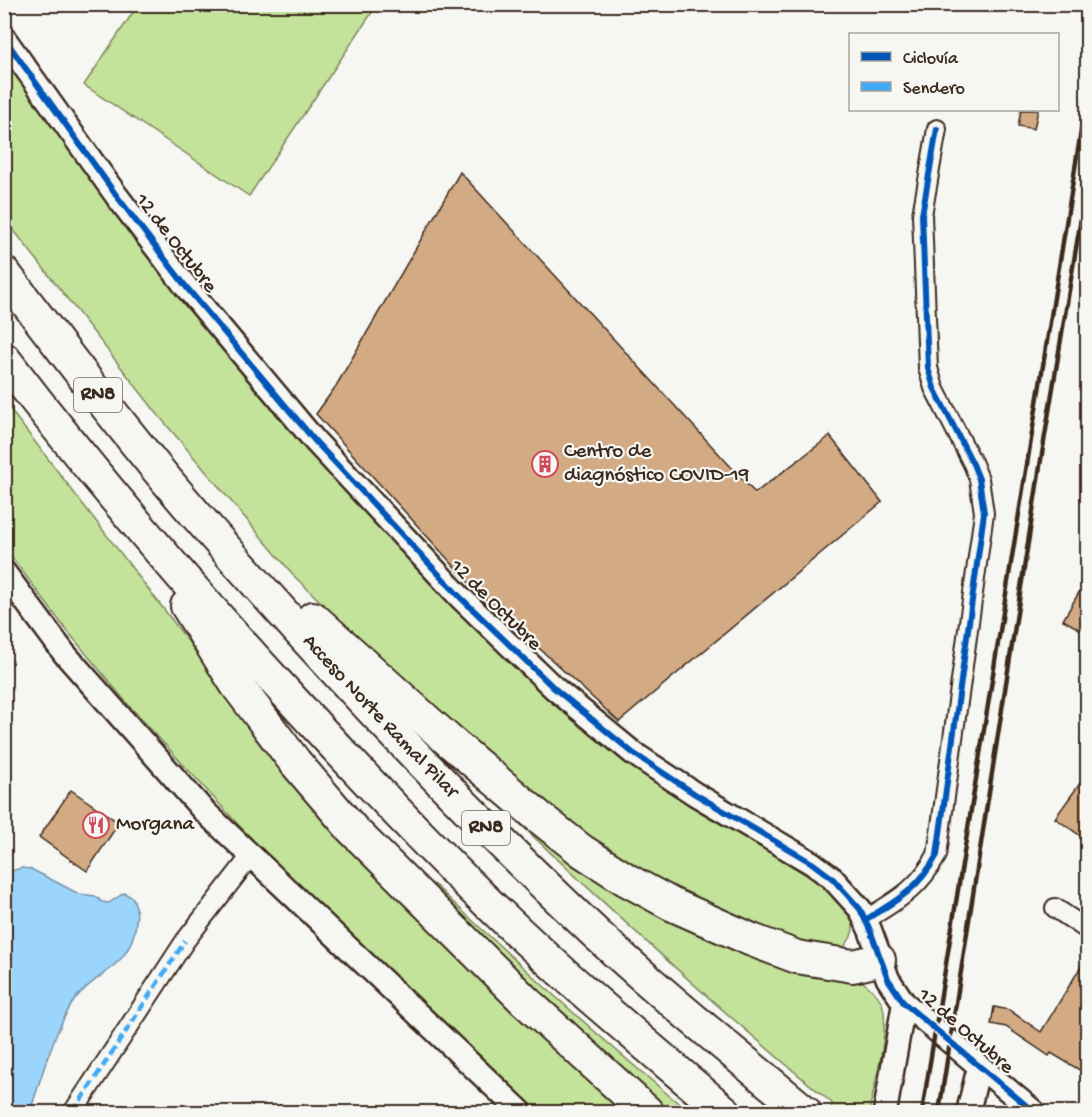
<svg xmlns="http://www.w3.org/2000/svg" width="1092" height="1117" viewBox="0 0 1092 1117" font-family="'Gochi Hand',sans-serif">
  <rect width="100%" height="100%" fill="#f6f6f2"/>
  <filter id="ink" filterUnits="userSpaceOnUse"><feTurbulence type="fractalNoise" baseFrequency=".0167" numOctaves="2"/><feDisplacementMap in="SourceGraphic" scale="12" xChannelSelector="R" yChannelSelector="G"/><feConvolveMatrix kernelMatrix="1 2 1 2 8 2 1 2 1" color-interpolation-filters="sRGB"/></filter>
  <g filter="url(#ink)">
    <path fill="#c3e29a" stroke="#7f865c" stroke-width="1.5" d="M138,5v-1l239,1 -128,191 -165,-111z
      M4,55l413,512c65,67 130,137 206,191 21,15 42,30 63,44 44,28 90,51 132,81 10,8 23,16 30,27 12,20 1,39 -20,45l-136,-53 -109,-67 -156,-131 -131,-126 -137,-162 -154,-197z
      M5,403l164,213 102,136 355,360h-91l-279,-268 -130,-142 -62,-75 -59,-79z
      M437,744l136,111 284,123c9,6 19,13 24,23 11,23 -7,85 -12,111h-38l1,-9c-137,-113 -267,-235 -395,-359z
      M419,876l17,10c82,78 166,154 253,226h-27z"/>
    <path fill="#9cd5fc" stroke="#7591a3" stroke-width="1.5" d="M21,868l10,1 48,25 16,2 7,6 7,1 15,-10 9,5c5,13 4,18 2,31 -7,39 -38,43 -59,69 -20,27 -34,76 -44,108l-4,6h-23v-239z"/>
    <path fill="#d2aa83" stroke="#3b2a1e" stroke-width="1.5" d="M1021,110h17l-4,19 -16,-3z
      M460,172l295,321 75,-57 52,66 -263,220 -145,-134 -158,-174 20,-28z
      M1088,577v57l-25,-14z
      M1088,772v69l-33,-23z
      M71,790l48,33 -32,48 -48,-34z
      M1088,955v120l-37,-22 -2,3 -43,-29 -15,-3 3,-17 15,3 32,22z"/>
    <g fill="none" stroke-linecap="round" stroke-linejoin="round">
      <defs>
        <path id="minor" d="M1055,908l33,22
          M865,920c32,-20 53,-30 72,-65l47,-342 -5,-34 -6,-15 -39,-76 -6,-20 -6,-153 15,-86
          M73,1112l112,-171 65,-84"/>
        <path id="tertiary" d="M4,38l112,157 71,93 128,153 145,156 94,91 79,65 62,41 117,69 20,15 28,31 10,21 18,49 16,24 130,109
          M4,572l60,81 139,157 318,302
          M885,1112l19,-109
          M968,1112l11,-45"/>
        <g id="motorway">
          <path id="s1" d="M4,273c63,82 125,165 193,243 120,138 245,272 378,398 73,70 152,133 230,198"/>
          <path d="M4,359c88,115 183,226 281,333 66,72 133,144 204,212 75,73 156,140 236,208"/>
          <path d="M187,606l49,78 59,78 57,67 172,171 123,112"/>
          <path d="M313,618l134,121 92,78 43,34 45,29 44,24 81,36 45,17 56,9 26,-6"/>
        </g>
      </defs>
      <use href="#minor" stroke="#3b2a1e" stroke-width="22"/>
      <use href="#tertiary" stroke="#3b2a1e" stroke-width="27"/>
      <use href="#motorway" stroke="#3b2a1e" stroke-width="36"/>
      <use href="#minor" stroke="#f6f6f2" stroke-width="18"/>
      <use href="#tertiary" stroke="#f6f6f2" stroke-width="22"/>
      <use href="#motorway" stroke="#f6f6f2" stroke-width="32"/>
      <path stroke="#3b2a1e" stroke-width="4.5" d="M922,1112l166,-1024
        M939,1112l101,-646 48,-290"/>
      <path stroke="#3fa9f5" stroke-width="4.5" stroke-dasharray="9 4.5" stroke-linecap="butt" d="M73,1112l112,-171"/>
      <defs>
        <path id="cycleway" d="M4,38l112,157 71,93 128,153 145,156 94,91 79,65 62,41 117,69 20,15 28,31 10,21 18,49 16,24 130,109
          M865,920c32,-20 53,-30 72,-65l47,-342 -5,-34 -6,-15 -39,-76 -6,-20 -6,-153 15,-86"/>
      </defs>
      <use href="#cycleway" stroke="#f6f6f2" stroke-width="10"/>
      <use href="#cycleway" stroke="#0057b8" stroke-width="6"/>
    </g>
  </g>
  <defs>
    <symbol id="building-ring" viewBox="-11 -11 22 22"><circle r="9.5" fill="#f6f6f2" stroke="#d1495b" stroke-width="1.5"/><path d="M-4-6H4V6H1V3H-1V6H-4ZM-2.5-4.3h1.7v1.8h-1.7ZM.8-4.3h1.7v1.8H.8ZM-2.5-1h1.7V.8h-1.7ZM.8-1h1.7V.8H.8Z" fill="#d1495b"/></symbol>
    <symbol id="restaurant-ring" viewBox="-11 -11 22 22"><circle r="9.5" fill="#f6f6f2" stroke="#d1495b" stroke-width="1.5"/><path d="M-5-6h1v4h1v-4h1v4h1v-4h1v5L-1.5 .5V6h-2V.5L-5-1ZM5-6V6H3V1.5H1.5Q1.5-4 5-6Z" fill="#d1495b"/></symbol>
  </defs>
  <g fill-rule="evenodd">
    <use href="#building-ring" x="530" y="449" width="30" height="30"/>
    <use href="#restaurant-ring" x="81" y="810" width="30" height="30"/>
  </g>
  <g text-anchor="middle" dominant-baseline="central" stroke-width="4.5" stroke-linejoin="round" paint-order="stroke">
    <g fill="#f6f6f2" stroke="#73675e" stroke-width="1.5">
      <rect x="74" y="378" width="48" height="34" rx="4.5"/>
      <rect x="462" y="811" width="48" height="34" rx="4.5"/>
    </g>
    <g font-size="20" font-weight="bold" fill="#3b2a1e">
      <text x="98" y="395">RN8</text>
      <text x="486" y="828">RN8</text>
    </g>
    <g font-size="21" fill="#3b2a1e" stroke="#f6f6f2">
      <text transform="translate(175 244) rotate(52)">12 de Octubre</text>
      <text transform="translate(495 606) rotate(45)">12 de Octubre</text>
      <text stroke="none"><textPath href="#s1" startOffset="582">Acceso Norte Ramal Pilar</textPath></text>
      <text transform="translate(965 1032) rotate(41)">12 de Octubre</text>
    </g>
    <g font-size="21" fill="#3b2a1e" stroke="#f6f6f2" text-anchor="start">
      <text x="564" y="452">Centro de<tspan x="564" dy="24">diagnóstico COVID-19</tspan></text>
      <text x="116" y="825">Morgana</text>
    </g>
  </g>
  <rect width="1092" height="1117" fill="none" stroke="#f6f6f2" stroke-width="24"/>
  <rect x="12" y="12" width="1068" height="1093" fill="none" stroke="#3b2a1e" stroke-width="2" filter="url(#ink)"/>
  <rect x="849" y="33" width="210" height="78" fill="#f6f6f2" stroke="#aba49d" stroke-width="1.5"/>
  <rect x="861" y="52" width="30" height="9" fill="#0057b8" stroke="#aba49d" stroke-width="1.5"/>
  <text x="903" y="63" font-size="18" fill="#3b2a1e">Ciclovía</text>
  <rect x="861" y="82" width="30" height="9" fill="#3fa9f5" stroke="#aba49d" stroke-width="1.5"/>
  <text x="903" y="93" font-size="18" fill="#3b2a1e">Sendero</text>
</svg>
